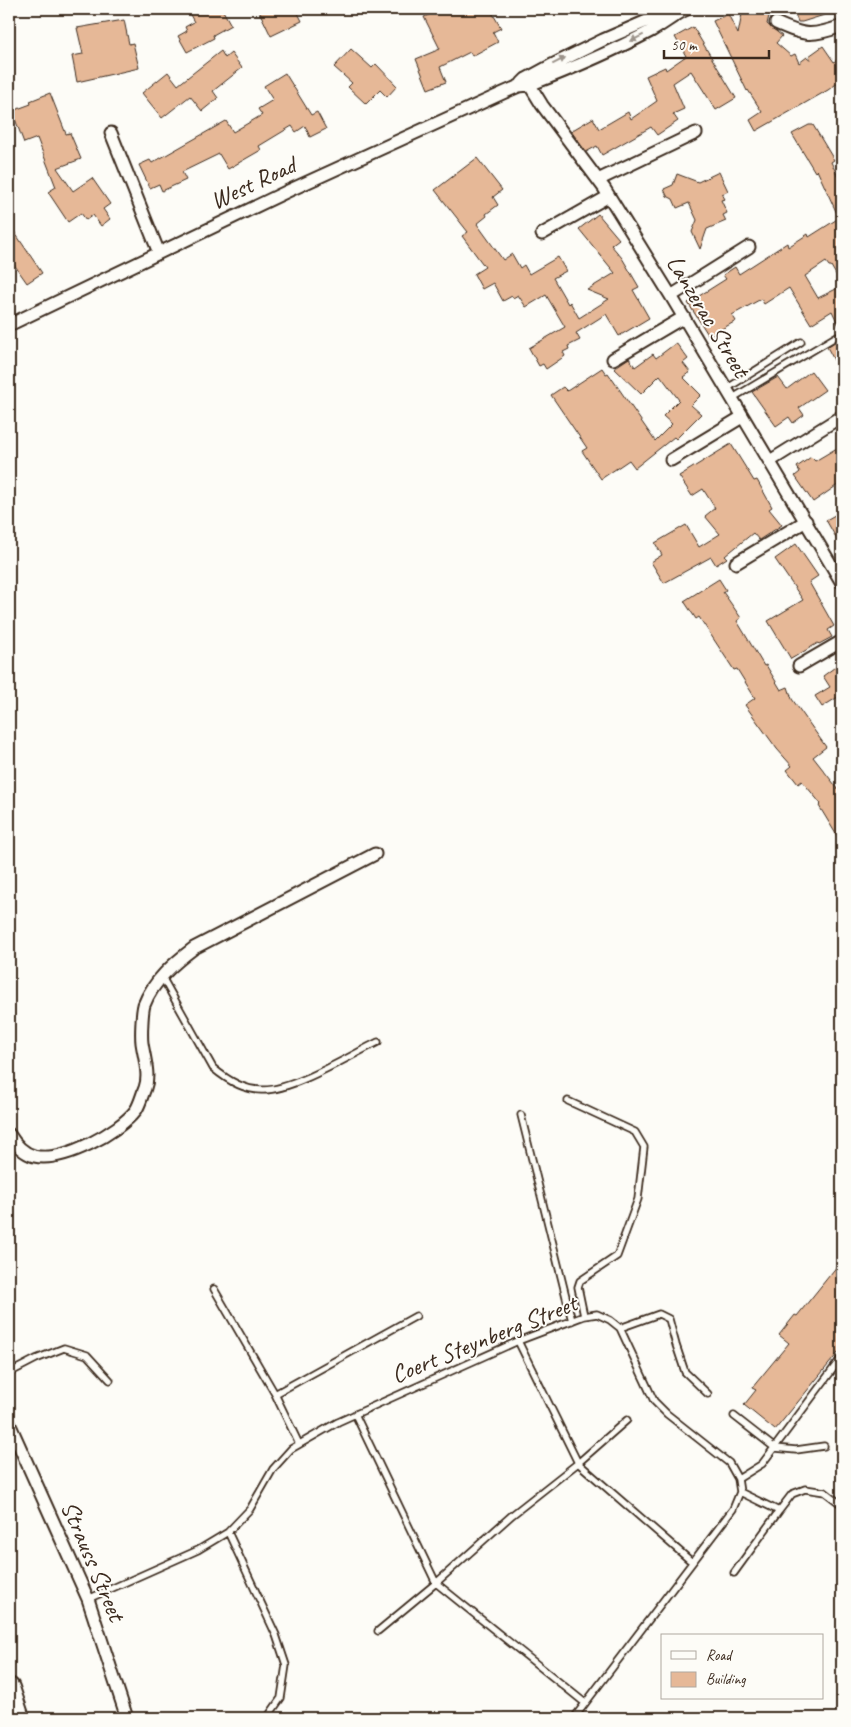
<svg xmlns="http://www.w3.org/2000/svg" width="851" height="1727" viewBox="0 0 851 1727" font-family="Caveat,sans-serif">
  <rect width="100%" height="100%" fill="#fdfcf7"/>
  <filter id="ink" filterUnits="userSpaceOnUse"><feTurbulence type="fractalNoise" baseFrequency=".02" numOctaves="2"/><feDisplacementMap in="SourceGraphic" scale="10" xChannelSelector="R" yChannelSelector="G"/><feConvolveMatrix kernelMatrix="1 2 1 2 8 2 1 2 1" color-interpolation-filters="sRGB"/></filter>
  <g filter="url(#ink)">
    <path fill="#e6b897" stroke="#3b2a1e" d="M187,9h35l9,16 -18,10 1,3 -27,14 -9,-16 9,-5 -2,-4 9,-5z
      M258,9h38l6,12 -31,15z
      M441,9h13l4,4 8,-4h24l11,19 -8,4 5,10 -26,14 -2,-4 -30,15 6,15 -18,7 -12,-30 24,-10 -16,-32z
      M743,9h11l16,3 -3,12 15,12 -6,7 15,13 4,-2 4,9 8,-6 4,3 -2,-4 14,-10 11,16 3,-2 5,7v13l-14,10 -72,41 -6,-11 12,-8 -14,-22 -1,1 -34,-70 15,-7 10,20z
      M793,9h43l1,2 -35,11h-4z
      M124,20l5,24 4,-1 6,25 -62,14 -5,-26 11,-2 -6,-26z
      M693,27l43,71 -20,12 -25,-39 -18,12 11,26 -11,5 5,7 -21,14 -6,-8 -49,28 -5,-9 -11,6 -15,-21 22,-13 6,11 29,-17 3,7 26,-18 -11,-25 19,-9 1,3 20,-14 -11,-19z
      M351,49l21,19 4,-4 21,22 -10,11 -7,-7 -14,14 -18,-17 4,-4 -18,-16z
      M221,51l4,7 6,-5 11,15 -29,23 5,7 -16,13 -12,-15 -28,22 -20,-25 26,-21 10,13z
      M285,73l26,42 6,-3 9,17 -16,8 -5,-11 -9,6 -4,-6 -33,20 2,4 -33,19 -9,-15 -37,18 4,8 -24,11 -3,-7 -9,4 -11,-23 11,-5 2,3 74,-42 7,11 29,-17 -4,-6 15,-9 -9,-14z
      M50,93l16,41 4,-1 11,26 -24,9 16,23 19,-13 18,26 -7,5 7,10 -9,7 -8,-11 -7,5 -5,-7 -13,9 -20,-30 8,-5 -19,-49 -13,5 -12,-32 19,-7 -1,-3z
      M809,125h4l21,35 -3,2 11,23v100l-11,-19h-2l-3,-4 -21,14 13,22 24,-12v46l-10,-21 -21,13 -22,-36 -25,16 -3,-5 -29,16 4,6 -27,15 -21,-33 38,-24 -3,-4 12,-8 4,7 48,-31 1,4 20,-13 1,3 30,-19 -22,-48 -2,2 -23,-38z
      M477,158l25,32 -9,7 5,8 -12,9 1,2 -10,8 26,36 9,-6 8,14 4,-3 5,9 29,-17 8,14 -13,7 15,26 2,-2 9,16 30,-19 -22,-9 28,-17 -36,-44 19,-15 21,25 -8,6 11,13 17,29 -6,3 16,28 -30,18 -13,-22 -30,19 4,7 -12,6 1,3 -6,3 2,4 -19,13 -3,-5 -4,2 -10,-18 36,-21 -19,-32 -20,12 -8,-12 -5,3 -1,-2 -9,5 -10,-18 -11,6 -8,-15 11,-7 -23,-31 6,-4 -33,-42z
      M719,172l9,19 -6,3 3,5 -4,1 6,13 -4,2 3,6 -19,8 -7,20 -8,-17 5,-12 -8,-17 -12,5 -4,-9 -6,-3 -3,-7 9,-4 4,-11 21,8z
      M9,224l33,49 -15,10 -14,-20 -4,3z
      M842,337v38l-15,-28z
      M676,343l12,16 -5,4 7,9 -7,5 18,18 -10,10 10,9 -25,25 -2,-2 -39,31 -6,-8 -28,19 -19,-28 5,-3 -36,-53 12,-8 4,4 35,-23 4,6 2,-1 47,68 17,-17 -9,-8 16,-16 -19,-25 -19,19 -27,-26 15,-10 6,9 18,-13 3,4z
      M811,371l14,19 -26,18 5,7 -11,8 -4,-6 -13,9 -24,-34 26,-15 9,12z
      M731,444l23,37 3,-1 15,27 -3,2 13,16 -23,15 -6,-7 -28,23 2,2 -11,7 -5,-8 -47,26 -13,-21 11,-7 -7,-12 31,-18 13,22 21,-13 -15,-18 10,-8 -12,-19 -11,7 -13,-20z
      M842,445v37l-29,20 -18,-26 5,-4 -3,-5 14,-10 4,4z
      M842,511v37l-16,-28z
      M796,544l22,32 -9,6 25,44 -6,4 4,7 -13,7 -1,-1 -27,16 -23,-38 35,-21 -28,-41z
      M719,579l7,11 -3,2 18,26 -4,3 27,45 2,-1 15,25 7,-3 4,12 34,48 -13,10 29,37v50l-23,-38 2,-2 -19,-23 -4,3 -11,-14 5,-4 -15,-17 -32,-44 10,-7 -18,-29 -3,1 -35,-53 -3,2 -12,-18z
      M842,662v42l-4,-7 -16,10 -7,-11 15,-9 -7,-11z
      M842,1260v88l-67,82 -31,-25 12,-15 -4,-2 37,-45 -10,-8 16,-20 2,1z"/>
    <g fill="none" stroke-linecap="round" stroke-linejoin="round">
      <defs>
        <path id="service" d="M726,389l75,-47
          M731,399l106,-63
          M162,977l51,91c13,11 29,22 48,22 30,2 88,-34 117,-48
          M568,1101l67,31 9,15 -6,52 -21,57 -37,25 -2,6 6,29
          M521,1115l51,206
          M214,1289l61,105 24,50
          M620,1328l39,-14 10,5 7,26 9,27 23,22
          M518,1341l60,122 114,99
          M9,1373l27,-14 28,-11 23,7 23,25
          M275,1394l141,-78
          M355,1414l81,169 149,120
          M734,1416l41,32 21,2 28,-4
          M738,1479l24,-15 80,-107
          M740,1492l39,19 13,-17 13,-5 20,3 17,13
          M228,1532l48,103 10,30 -5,33 -14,20
          M734,1573l45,-62
          M88,1599l110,-49 30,-18 22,-23 23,-40 18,-20 47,-27 180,-81 66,-25 13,-2 13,6 10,8 34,73 13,13 62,49 9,16 2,13 -7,17 -159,209
          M378,1631l58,-48 76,-68 66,-52 49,-43"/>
        <path id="minor" d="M776,23c29,13 35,14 66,3
          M526,79l16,26 62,83 67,108 171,287
          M522,83l4,-4 24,-13 53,-26 60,-26 11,1
          M111,133l48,120
          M598,180l98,-47
          M542,234l67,-38
          M671,296l78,-49
          M9,325l279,-134 215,-98 16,-7 10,-1c42,-16 82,-33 122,-54 13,-7 23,-16 36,-22
          M613,359l71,-42
          M671,460l71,-43
          M770,461l72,-45
          M736,563l70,-42
          M799,666l43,-25
          M9,1134c6,10 14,19 25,22 29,7 85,-24 102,-46 4,-6 6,-15 9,-22 5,-13 -1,-31 -3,-45 -1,-8 0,-31 2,-38 9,-24 30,-42 50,-57l181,-94
          M9,1423l79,176 39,119"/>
        <path id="motorway" d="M9,1688l10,30"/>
      </defs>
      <use href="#service" stroke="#3b2a1e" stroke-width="9"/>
      <use href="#minor" stroke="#3b2a1e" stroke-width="15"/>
      <use href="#motorway" stroke="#3b2a1e" stroke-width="24"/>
      <use href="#service" stroke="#fdfcf7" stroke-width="5.5"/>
      <use href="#minor" stroke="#fdfcf7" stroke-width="11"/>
      <use href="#motorway" stroke="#fdfcf7" stroke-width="20"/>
    </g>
    <defs><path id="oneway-solid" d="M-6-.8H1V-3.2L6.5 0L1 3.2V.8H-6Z" transform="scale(1.25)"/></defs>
    <g fill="#9c938a">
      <use href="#oneway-solid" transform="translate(637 38) rotate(153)"/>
      <use href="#oneway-solid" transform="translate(559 61) rotate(-27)"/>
    </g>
  </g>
  <g text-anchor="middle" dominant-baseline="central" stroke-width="4" stroke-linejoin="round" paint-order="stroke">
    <g font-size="25" fill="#3b2a1e" stroke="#fdfcf7">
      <text transform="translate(253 183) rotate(-25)">West Road</text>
      <text transform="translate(708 316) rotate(59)">Lanzerac Street</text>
      <text transform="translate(484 1339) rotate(-22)">Coert Steynberg Street</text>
      <text transform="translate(93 1561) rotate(67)">Strauss Street</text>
    </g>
  </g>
  <rect width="851" height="1727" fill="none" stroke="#fdfcf7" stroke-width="30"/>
  <rect x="15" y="15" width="821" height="1697" fill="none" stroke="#3b2a1e" stroke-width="2" filter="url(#ink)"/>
  <rect x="661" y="1634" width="162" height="65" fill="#fdfcf7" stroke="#afa8a0"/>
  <rect x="671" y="1651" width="25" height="8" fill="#fdfcf7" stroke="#afa8a0"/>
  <text x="706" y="1660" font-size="15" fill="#3b2a1e">Road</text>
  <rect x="671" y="1672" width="25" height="15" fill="#e6b897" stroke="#afa8a0"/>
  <text x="706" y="1684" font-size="15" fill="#3b2a1e">Building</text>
  <path d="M664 50v8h105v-8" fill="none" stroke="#3b2a1e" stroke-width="2.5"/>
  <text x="671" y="50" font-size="15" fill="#3b2a1e" stroke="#fdfcf7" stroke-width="4" paint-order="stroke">50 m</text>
</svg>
